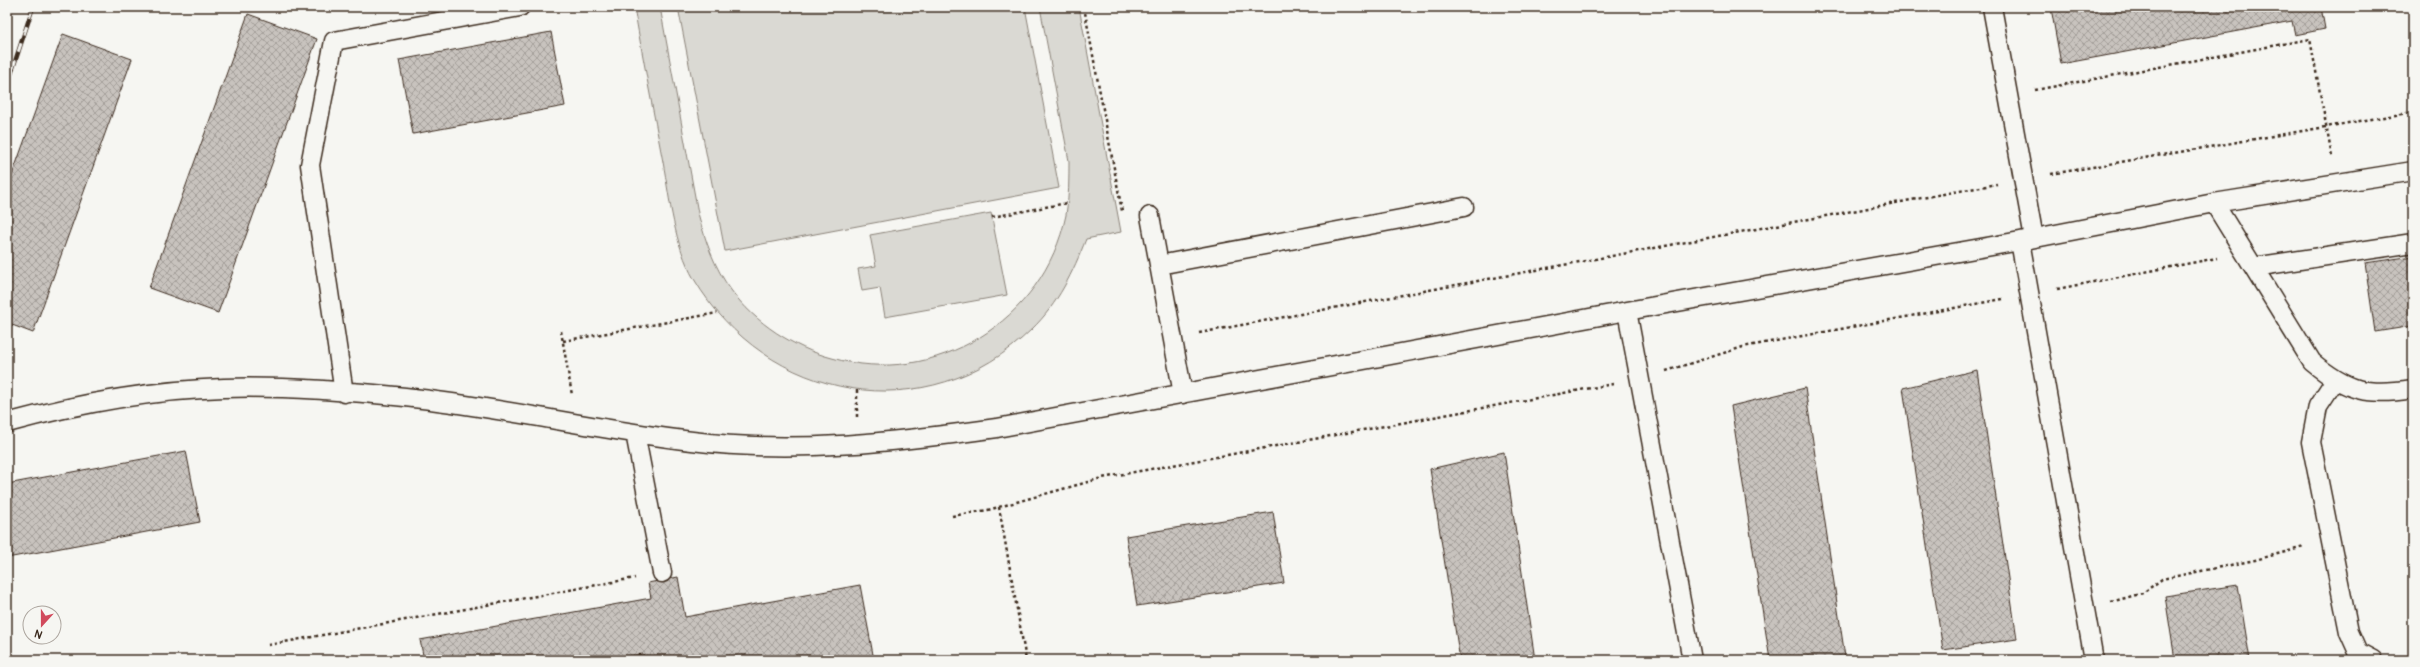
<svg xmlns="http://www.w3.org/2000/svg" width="2420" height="667" viewBox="0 0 2420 667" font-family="Pangolin,sans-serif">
  <defs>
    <pattern id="building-cross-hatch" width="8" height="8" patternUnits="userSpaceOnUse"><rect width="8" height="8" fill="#c8c3be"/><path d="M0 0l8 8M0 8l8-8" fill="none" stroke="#a49f9a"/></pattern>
  </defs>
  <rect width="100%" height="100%" fill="#f6f6f2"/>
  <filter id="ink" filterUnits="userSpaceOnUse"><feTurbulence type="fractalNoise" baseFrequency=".025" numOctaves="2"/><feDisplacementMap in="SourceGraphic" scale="8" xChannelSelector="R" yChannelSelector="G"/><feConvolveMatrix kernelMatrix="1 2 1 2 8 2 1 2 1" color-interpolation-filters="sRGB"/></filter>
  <g filter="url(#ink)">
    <path fill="#dad9d3" stroke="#8a8278" d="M634,7h26l38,206c7,27 16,54 33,77 24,33 63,58 101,68 103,30 212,-37 234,-143 3,-17 3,-36 3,-54l-29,-154h39l42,225 -35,7c-13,33 -28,65 -54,90 -104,103 -266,72 -338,-50 -20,-35 -24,-79 -31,-117 -10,-52 -20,-103 -29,-155z
      M678,7h347l34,181 -334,63z
      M991,213l16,82 -122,22 -5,-29 -18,3 -4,-22 18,-3 -6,-31z"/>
    <path fill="url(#building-cross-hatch)" stroke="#3b2a1e" d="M2057,7h264l4,22 -30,6 -3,-14 -231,43 -10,-56z
      M248,14l69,25 -99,274 -69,-25z
      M551,32l14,74 -152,28 -14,-74z
      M63,34l69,25 -99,274 -26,-10v-134z
      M2413,256v70l-38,6 -10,-69z
      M1977,370l40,269 -74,11 -40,-262z
      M1805,388l40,269 -18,3h-57l-39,-254z
      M186,451l14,71 -193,36v-74z
      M1504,452l31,208h-75l-30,-191z
      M1273,512l11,71 -147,23 -11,-70z
      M678,577l7,40 175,-32 14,75h-229l-2,-6 -33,6h-186l-4,-20 231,-42 -3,-15z
      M2238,585l12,75h-75l-10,-64z"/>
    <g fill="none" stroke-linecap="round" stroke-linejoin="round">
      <defs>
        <path id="service" d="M1992,7l42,231
          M2214,203l98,159c36,30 55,34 101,27
          M1150,216l33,178
          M2020,241l74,419
          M1159,265l305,-58
          M2254,267l159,-24
          M1627,311l65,349
          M2335,380l-17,26 -7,36 38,190 9,20 15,8
          M344,393l-34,-228 24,-124 186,-34
          M7,423c70,-19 145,-33 217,-35 60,-2 122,3 181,9 96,10 191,33 287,44 101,13 205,1 305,-13l630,-117 393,-70 194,-38 199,-32
          M635,433l27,140"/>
      </defs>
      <use href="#service" stroke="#3b2a1e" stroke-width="21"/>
      <path stroke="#3b2a1e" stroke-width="2.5" stroke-dasharray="3 3" stroke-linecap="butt" d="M1084,7l38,204
        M2035,90l275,-51 22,118
        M2051,174l362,-62
        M992,217l75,-14
        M2057,289l160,-31
        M561,331l11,64
        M1199,333l798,-149
        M563,341l154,-28
        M1666,371l77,-24 260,-48
        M857,417v-27
        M999,507l27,153
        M952,516l36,-6 114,-32 511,-94
        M2111,602l32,-9 19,-14 93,-19 49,-13
        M268,645l367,-67"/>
      <use href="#service" stroke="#f6f6f2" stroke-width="18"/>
      <defs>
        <path id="rail" d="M7,86l26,-79"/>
      </defs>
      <use href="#rail" stroke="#3b2a1e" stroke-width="4.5"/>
      <use href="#rail" stroke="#f6f6f2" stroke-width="3" stroke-dasharray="9" stroke-linecap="butt"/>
    </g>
  </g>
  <rect width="2420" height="667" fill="none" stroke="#f6f6f2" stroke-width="24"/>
  <rect x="12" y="12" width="2396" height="643" fill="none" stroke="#3b2a1e" stroke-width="1.5" filter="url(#ink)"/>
  <g transform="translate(42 625) rotate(201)"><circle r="19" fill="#f6f6f2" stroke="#aba49d"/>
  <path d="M0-3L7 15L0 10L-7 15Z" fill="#d1495b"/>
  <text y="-6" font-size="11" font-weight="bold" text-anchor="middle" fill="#3b2a1e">N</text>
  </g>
</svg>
